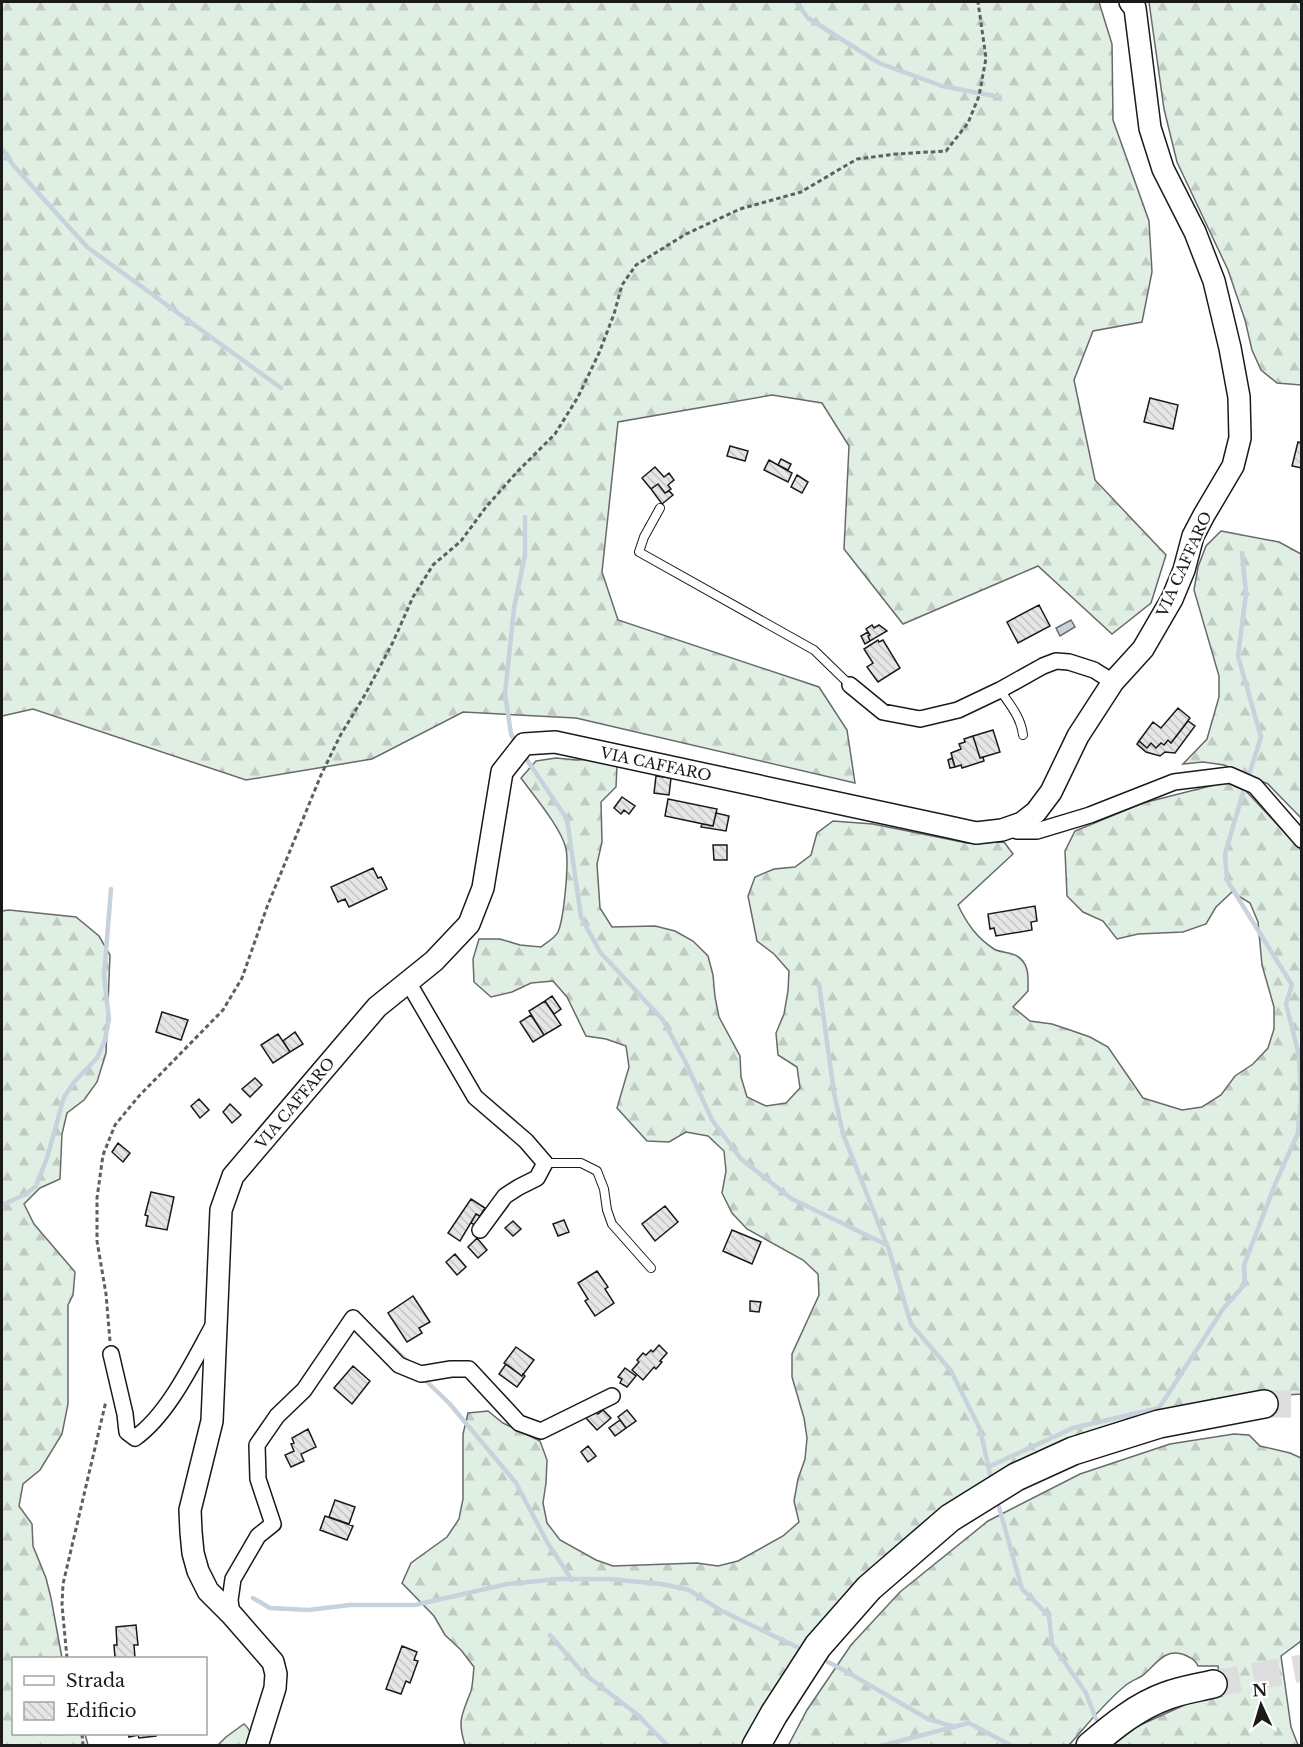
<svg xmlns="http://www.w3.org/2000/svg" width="1303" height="1747" viewBox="0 0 1303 1747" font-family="'Libre Baskerville',serif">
  <defs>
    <pattern id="forest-firs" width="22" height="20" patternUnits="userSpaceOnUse" patternTransform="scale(1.5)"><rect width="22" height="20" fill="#e0efe3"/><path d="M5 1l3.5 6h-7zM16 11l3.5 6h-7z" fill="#c0ccc2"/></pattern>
    <pattern id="building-back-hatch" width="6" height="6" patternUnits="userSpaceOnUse" patternTransform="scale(1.5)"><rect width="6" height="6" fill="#e6e6e6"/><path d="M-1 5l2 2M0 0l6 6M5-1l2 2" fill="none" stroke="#c5c5c5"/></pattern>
  </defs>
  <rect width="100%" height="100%" fill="#fff"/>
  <path fill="url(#forest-firs)" stroke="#6a6a6a" stroke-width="1.5" d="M2,2h1097l13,42 1,76 36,101 3,51 -10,50 -49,9 -19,49 21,100 71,75 -15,48 -39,31 -74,-68 -135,58 -59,-75 5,-103 -27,-43 -50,-8 -154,27 -16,150 16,48 201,67 28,43 8,53 -279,-65 -113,-6 -91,47 -126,21 -213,-71 -31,7z
    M1149,2h152v383l-24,-2 -16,-13 -9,-20 -7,-30 -17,-50 -51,-108 -13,-53z
    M1221,531l58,11 22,12v264l-33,-34 -44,-19 -21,-3 -20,2 24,-25 12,-42v-21l-25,-86 4,-23 8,-21z
    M556,758l20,2 21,-1 20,7 -1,21 -15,15 1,40 -5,22 3,44 12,19 43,-1 20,5 18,10 15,15 5,19 2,22 4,20 21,39 1,21 6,20 19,9 20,-3 14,-15 -3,-21 -19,-12 -2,-22 8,-19 4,-23 1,-20 -15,-17 -17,-13 -9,-45 7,-19 19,-8 21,-2 16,-12 6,-22 16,-12 40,3 94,19 37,-1 9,12 -55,51c9,19 19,33 36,44 7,4 17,3 23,7 13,8 11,22 11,35l-15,16 17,14 22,3 18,6 20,7 18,10 35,51 39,12 20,-3 19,-12 14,-19 18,-12 15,-16 6,-19v-22l-12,-42 -4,-43 -8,-19 -18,-11 -16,15 -10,17 -23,8 -45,2 -21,5 -14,-18 -20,-9 -16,-16 -2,-45 10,-20 68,-28 83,-21 20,9 55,59v544l-81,5 -77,15 -74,24 -68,33 -52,33 -56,45 -58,60 -88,136h-282c-8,-25 -3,-30 6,-54 2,-7 2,-16 3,-24l-13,-17 -16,-15 -11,-19 -32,-33 9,-20 36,-26 12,-18 4,-20v-65l5,-21 20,-2 15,12 37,18 7,19 -1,23 -3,20 4,20 13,17 36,20 17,6 84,-3 21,3 20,-5 45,-25 16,-14 -5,-21 4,-22 7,-20 2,-21 -3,-20 -12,-41v-23l27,-59 -1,-21 -15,-14 -56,-31 -15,-16 -10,-20 4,-22 -2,-20 -16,-15 -22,-4 -17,10 -22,-1 -30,-33 12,-41 -3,-21 -20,-7 -20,-3 -19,-39 -14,-16 -22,2 -19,9 -21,5 -17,-15 -1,-23 6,-20h21l20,6 21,2c5,-4 14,-9 17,-15 6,-14 11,-68 8,-83 -4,-20 -32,-53 -45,-71l15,-17z
    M9,910l67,7 23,19 11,19 -4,98 -9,29 -13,18 -17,13 -5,21 -2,45 -20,9 -16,16 10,20 41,48 -2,23 -5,10v99l-6,30 -22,36 -17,14 -4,22 13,18 1,22 13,32 5,20 11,60h-48v76h71l3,11h-86v-834z
    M1234,1434l15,1 11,11 30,7 11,5v183l-20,15 10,71 7,18h-185l25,-19 53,-24 31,-6 -4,-30h-20c-2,-6 -7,-8 -13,-11 -21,-8 -29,10 -43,21 -5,3 -11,5 -16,9 -21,17 -39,40 -57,60l-281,1 19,-36 44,-65 49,-53 88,-71 92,-47 90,-30z
    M244,1724c7,6 8,12 6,21l-33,1 9,-9z"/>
  <path fill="#c6d2dc" stroke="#6a6a6a" stroke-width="1.5" d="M1071,620l4,7 -15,9 -4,-8z"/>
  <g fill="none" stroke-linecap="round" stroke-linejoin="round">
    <path stroke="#c6d2dc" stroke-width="4.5" d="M796,2l12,16 71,45 63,23 58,11
      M2,149l11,16 74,82 194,141
      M1242,553l4,40 -8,63 23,81 -13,41
      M517,744l-6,-10 -6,-40 9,-86 11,-53v-38
      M523,754l44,65 14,98 19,35 63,68 22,41 27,59 29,39 51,40 95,46
      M819,984l15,109 9,41 46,116 22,74 40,47 29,58 10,45
      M2,1205l24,-11 10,-8 11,-28 17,-61 11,-16 22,-23 8,-18 4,-21 -5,-43 7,-87
      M379,1334l29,28
      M422,1377l27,26 67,80 31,59 25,38
      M988,1467l85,-39 86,-20 64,-99 22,-25 -1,-19 32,-83 22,-49 3,-36 -2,-42 -13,-51 6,-19 -65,-105 -2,-26 20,-68
      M999,1507l23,82 27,27 3,28 34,49 10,26
      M253,1598l17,10 38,2 42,-5h65l92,-21 51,-5h51l53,5 27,6 31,20 77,37
      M550,1635l33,38 55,42 30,31
      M828,1662l19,10 81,47 27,8
      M880,1746l89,-23 43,23"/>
  </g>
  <path fill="url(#building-back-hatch)" stroke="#1a1a1a" stroke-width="1.5" d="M1150,398l28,7 -5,24 -29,-7z
    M1298,442l4,1v25l-10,-2z
    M730,446l18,5 -3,10 -18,-5z
    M781,459l10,5 -3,6 -10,-5z
    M769,460l23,13 -4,9 -24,-12z
    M655,467l9,10 5,-4 5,7 -6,5 3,4 -6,4 -7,-9 -7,5 -9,-11z
    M797,475l11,7 -6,11 -11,-6z
    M658,484l7,9 4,-2 4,4 -11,9 -11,-15z
    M1039,605l11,21 -32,17 -11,-21z
    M872,625l2,3 5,-3 8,6 -17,10 -2,-5 2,-1 -4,-6z
    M868,632l2,3 -2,1 2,5 -5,3 -4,-8z
    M878,640l1,2 4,-2 17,28 -22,14 -11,-15 6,-4 -9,-14z
    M1178,708l12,10 -19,25 -3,-3 -4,5 -3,-2 -5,5 -5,-5 -4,5 -8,-7 14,-19 8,6z
    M1188,721l7,5 -20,27 -10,-1 -5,4 -14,-4 -9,-8 2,-3 8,7 4,-5 5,5 5,-5 3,2 4,-5 3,3z
    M993,730l7,22 -20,6 -7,-22z
    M973,736l7,22 3,-1 1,4 -22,7 -1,-3 -6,2 -4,-14 10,-4 -2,-5 6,-2 -1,-3z
    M952,758l3,9 -5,1 -2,-8z
    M656,776l15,2 -2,17 -15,-2z
    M622,797l13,9 -6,8 -5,-4 -3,4 -7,-6z
    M668,799l49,10 -4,17 -48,-10z
    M716,813l13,3 -3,15 -25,-4 1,-3 11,2z
    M713,845h14v15h-13z
    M373,868l5,10 3,-1 6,12 -38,18 -4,-8 -7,3 -7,-15z
    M1035,906l2,15 -6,1 1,8 -36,6 -2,-8 -4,1 -2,-15z
    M552,996l9,13 -7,5 -9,-13z
    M545,1001l16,24 -17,10 -15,-24z
    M162,1012l26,8 -7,20 -25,-8z
    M531,1015l13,20 -11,7 -13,-20z
    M295,1032l8,12 -13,8 -7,-11z
    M278,1034l12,18 -17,11 -12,-18z
    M255,1078l7,7 -12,12 -8,-8z
    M199,1099l10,11 -9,8 -9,-12z
    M230,1104l11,11 -9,8 -9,-11z
    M118,1143l12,10 -7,9 -11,-10z
    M151,1192l23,5 -7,33 -21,-4 2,-10 -3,-1z
    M471,1199l14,9 -5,8 -4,-2 -16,27 -12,-8z
    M665,1206l13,16 -23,19 -13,-17z
    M476,1214l4,2 -5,9 -4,-2z
    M564,1220l5,12 -11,4 -5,-12z
    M513,1221l8,8 -8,7 -8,-8z
    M732,1230l29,12 -9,22 -29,-13z
    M477,1238l10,12 -9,8 -10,-11z
    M455,1254l11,13 -9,8 -11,-13z
    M597,1271l11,16 -3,2 9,14 -19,13 -10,-15 3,-2 -10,-16z
    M413,1296l17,26 -11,6 3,5 -15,9 -19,-29z
    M750,1301l11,1 -2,10 -9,-1z
    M659,1345l8,8 -7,8 2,1 -6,7 -2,-2 -11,13 -11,-10 7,-8 -2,-2 6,-7 3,2 5,-5 2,2z
    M516,1347l18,13 -12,16 -18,-13z
    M506,1364l16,12 1,-2 2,2 -8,11 -18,-13z
    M353,1366l17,15 -18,23 -18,-16z
    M625,1368l11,8 -9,11 -7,-4 2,-4 -4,-2z
    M603,1410l8,8 -14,12 -11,-12 9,-7 3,3z
    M627,1410l9,11 -10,7 -8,-11z
    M620,1420l6,8 -11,8 -6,-8z
    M308,1429l8,18 -15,7 3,7 -13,6 -6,-12 9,-4 -3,-7 3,-1 -2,-5z
    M588,1446l8,10 -8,6 -7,-10z
    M335,1500l20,7 -6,17 -20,-7z
    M325,1516l28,10 -6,14 -27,-10z
    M136,1625l2,20h-4l1,13h-20l-1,-13h3l-1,-18z
    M402,1646l15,6 -3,8 4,1 -8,22 -4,-2 -5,13 -15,-5z
    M128,1734h28v2l-17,2 -1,-3 -9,2z"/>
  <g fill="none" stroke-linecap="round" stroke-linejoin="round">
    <path stroke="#ddd" stroke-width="27" stroke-dasharray="27 14" stroke-linecap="butt" d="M1264,1404h38
      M1213,1684l89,-16"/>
    <defs>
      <path id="lane" d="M660,508l-16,29 -5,15 175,98 36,35
        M1000,690c10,15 21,27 23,45
        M545,1163h36l16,8 7,18 3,21 5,14 39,44"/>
      <path id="street" d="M850,685l33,27 37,7 38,-9 42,-20 43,-24 13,-5 13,1 25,8 19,12
        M1009,827l8,4h20l53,-16 84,-33 56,-7 25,11 47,54
        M408,982l67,115 51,44 19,22 -8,15 -18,9 -14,9 -25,34
        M111,1354l14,60 2,18 8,6c34,-24 59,-78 79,-114
        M232,1615l-2,-15 3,-21 25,-43 15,-12 -15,-45 -1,-34 20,-29 27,-26 49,-72 46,47 22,9 30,-5h18l50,54 22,8 71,-35"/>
      <path id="secondary" d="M257,1746l18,-58 1,-14 -3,-12 -41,-47 -24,-24 -10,-20 -5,-18 -2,-21 -1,-22 22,-89 9,-211 12,-34 144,-169 57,-46 35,-37 14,-36 19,-116 22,-28 31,-2 394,85 27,6 26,-3 20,-7 14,-11 15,-20 27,-56 35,-54 30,-33 29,-50 12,-29 9,-34 11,-21 29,-49 7,-28 -1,-41 -9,-49 -16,-67 -19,-49 -32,-63 -13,-41 -15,-120 -5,-6"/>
      <path id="highway" d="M756,1746l18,-32 44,-68 51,-58 81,-70 66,-41 57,-26 86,-27 105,-20
        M1090,1746c23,-20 48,-40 76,-50 15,-6 31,-8 47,-12"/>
    </defs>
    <use href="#lane" stroke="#1a1a1a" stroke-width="10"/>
    <use href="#street" stroke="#1a1a1a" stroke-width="18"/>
    <use href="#secondary" stroke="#1a1a1a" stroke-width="24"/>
    <use href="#highway" stroke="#1a1a1a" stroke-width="30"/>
    <path stroke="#5f5f5f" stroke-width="3" stroke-dasharray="4.5 3" stroke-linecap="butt" d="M110,1341l-4,-47 -9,-53v-43l6,-43 12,-30 24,-29 84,-86 19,-32 25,-71 54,-132 19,-39 26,-43 27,-51 20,-45 20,-32 28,-24 25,-34 31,-35 38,-38 23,-37 21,-44 15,-39 8,-29 14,-20 50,-31 54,-25 61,-17 56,-33 39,-5 50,-3 22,-28 11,-27 7,-38 -8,-56
      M67,1658l-5,-53 1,-21 43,-183
      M82,1734l1,12"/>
    <use href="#lane" stroke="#fff" stroke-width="8"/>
    <use href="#street" stroke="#fff" stroke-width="15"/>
    <use href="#secondary" stroke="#fff" stroke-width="21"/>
    <use href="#highway" stroke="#fff" stroke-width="27"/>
  </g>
  <g text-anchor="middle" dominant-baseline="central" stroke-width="4.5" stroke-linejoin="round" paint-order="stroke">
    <g font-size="15" fill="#1a1a1a" stroke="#fff">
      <text transform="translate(1184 564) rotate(-66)">VIA CAFFARO</text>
      <text transform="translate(656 764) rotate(12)">VIA CAFFARO</text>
      <text transform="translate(295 1103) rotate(-50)">VIA CAFFARO</text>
    </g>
  </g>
  <rect width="1303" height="1747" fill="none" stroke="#1a1a1a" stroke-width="6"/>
  <rect x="12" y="1657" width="195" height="78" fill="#ffffff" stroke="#a3a3a3" stroke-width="1.5"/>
  <rect x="24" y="1676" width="30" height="9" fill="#ffffff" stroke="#a3a3a3" stroke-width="1.5"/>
  <text x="66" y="1687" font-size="18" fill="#1a1a1a">Strada</text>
  <rect x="24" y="1702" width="30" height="18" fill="url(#building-back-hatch)" stroke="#a3a3a3" stroke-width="1.5"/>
  <text x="66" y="1717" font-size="18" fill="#1a1a1a">Edificio</text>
  <g transform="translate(1261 1705) rotate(356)" stroke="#ffffff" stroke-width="4.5" paint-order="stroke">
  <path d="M0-4.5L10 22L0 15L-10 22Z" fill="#1a1a1a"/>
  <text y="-9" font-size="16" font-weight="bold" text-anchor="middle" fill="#1a1a1a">N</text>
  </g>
</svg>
